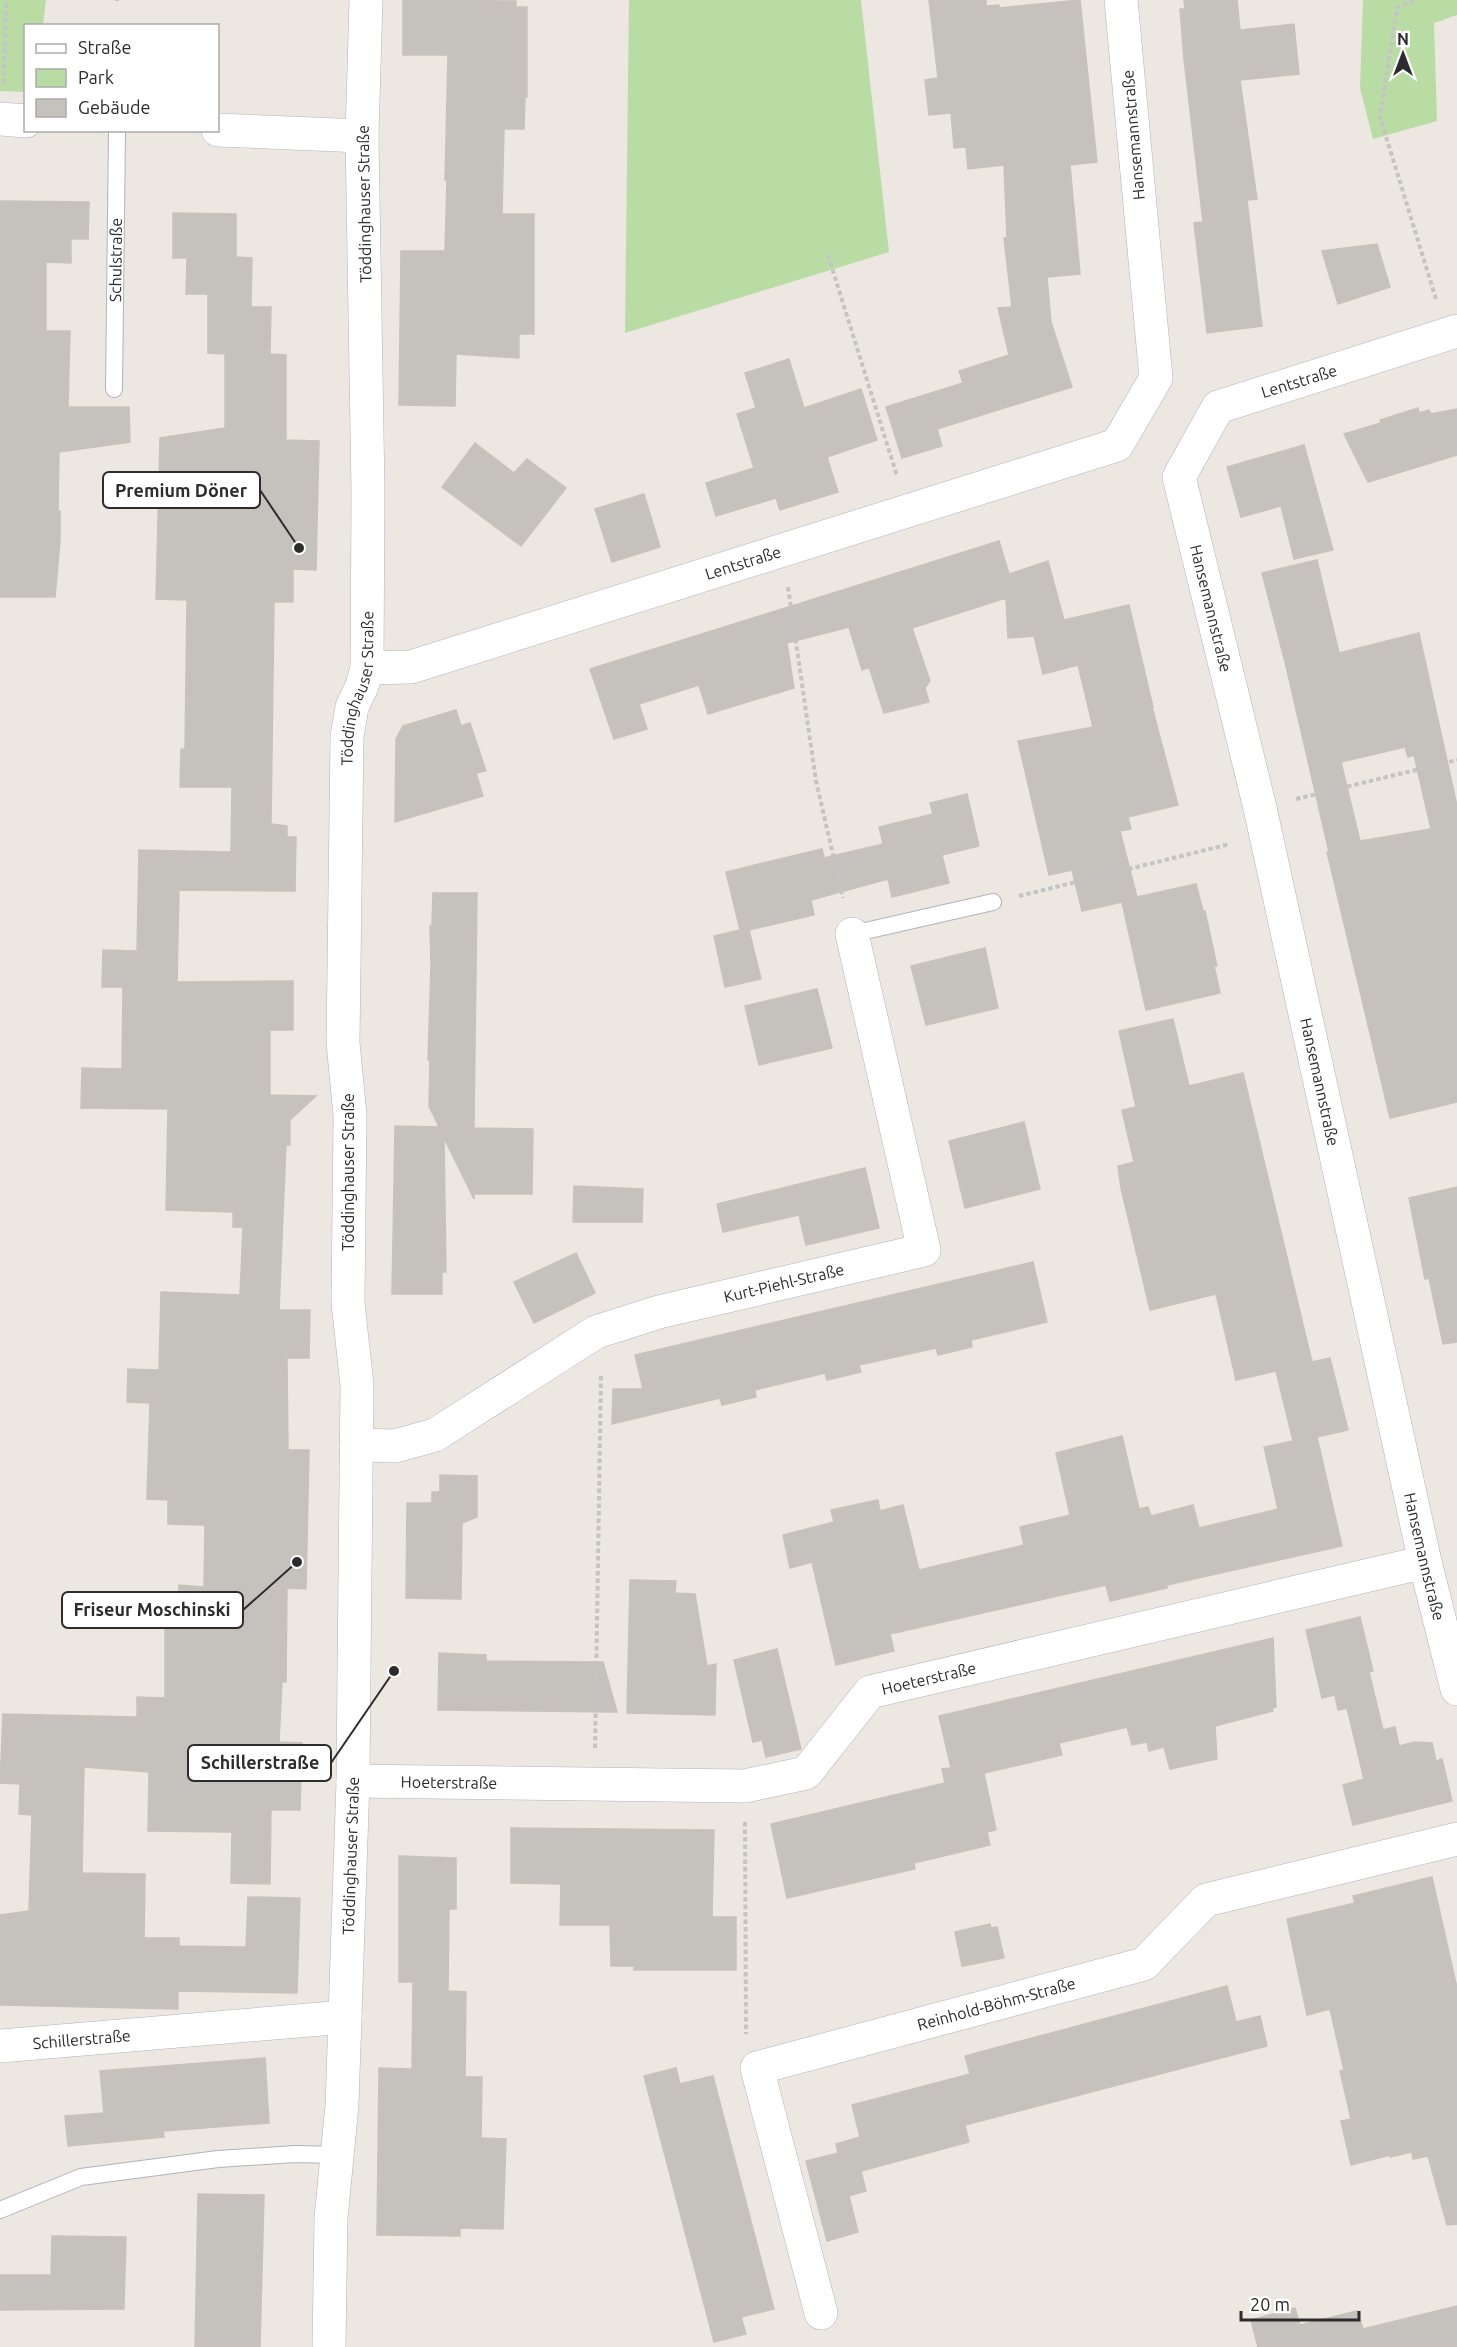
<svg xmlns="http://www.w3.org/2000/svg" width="1457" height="2347" viewBox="0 0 1457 2347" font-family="Ubuntu,sans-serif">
  <rect width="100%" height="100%" fill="#ece7e1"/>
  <path fill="#b9dca4" d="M0,0h46l-3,25 -17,1 -1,66 -25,-1z
    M629,0h232l28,252 -264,81z
    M1363,0h94v15l-23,8 3,98 -64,18 -13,-51z"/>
  <path fill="#c5c1bc" stroke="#c8c2ba" stroke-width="1.5" fill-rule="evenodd" d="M403,0l113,1v6h11v90h-2l-1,32h-20l-2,85h32v120h-15v24l-63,-4 -1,52 -56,-1 2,-154h44l2,-71h-2l3,-125h-45z
    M929,0h57v6l13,-1v3l81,-8 17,162 -27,3 10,109 -33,3 4,45 21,65 -135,42 5,17 -40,12 -16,-51 77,-24 -4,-12 50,-16 -11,-47 14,-1 -8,-69h3l-3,-73 -36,4 -2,-22 -12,1 -3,-35 -22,2 -4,-35 13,-2z
    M1184,0h53l3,30 54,-6 5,50 -59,6 17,119 -10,1 15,126 -55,7 -13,-110 9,-1 -19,-163 -4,-50h5z
    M0,201l89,1 -1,37h-17v24l-25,-1v69h24l-2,76h61l1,35 -71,10 -1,59h2v30l-5,56h-55z
    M173,213l63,1v43l16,1 -1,49h20l-1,47 16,1v85l33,1 -3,129 -23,-1v33h-19l-3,222 16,2v11h9l-1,54 -116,-1 -2,92 116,-1v49h-23v65l46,1 -26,24v25h-4l-7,165h31l-1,48h-22l1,92h21l-3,139 -19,-1 -1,94h-4l-3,60 23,1 -2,67h-29l-1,74 -39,-1 1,-51 -84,-1 1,-59 -65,-5 -2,106 63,1 -1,64h35v8l67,1 2,-50 52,1 -3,95 -119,-2v18l-178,-4v-90l29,-4 3,-96 -13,-1 1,-30 -20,-1 3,-69 134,3v-20l28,1v-92h13l1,-21 25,2 1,-62 -37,-1v-24l-21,-1 3,-96 -23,-1 1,-33 31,1 2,-78 79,3 3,-68h-10v-15l-67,-2 2,-101 -87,-1 1,-40 40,1 1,-82h-21l1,-37 34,1 2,-101 92,2 1,-65h-52l1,-38h4l2,-149 -31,-1 4,-161 65,-10v-74l-17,-1v-59h-22l1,-36h-14z
    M1377,244l13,43 -52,17 -16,-53z
    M789,359l15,49 57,-19 16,51 -50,17 11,35 -58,18 -4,-12 -60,18 -10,-33 48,-15 -17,-54 19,-6 -11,-35z
    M1418,408l1,5 10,-3 2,4 26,-5v46l-89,27 -24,-48 37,-11 -1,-3z
    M475,443l39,30 13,-14 39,29 -45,58 -79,-59z
    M1304,445l29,105 -39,9 -13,-53 -40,11 -14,-50z
    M644,494l16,53 -48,15 -17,-53z
    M999,541l10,33 39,-13 16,59 65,-15 24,102h-1l26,98 -50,12 3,12 -11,2 17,66 59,-13 7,27h2l12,55h-3l6,27 -74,17 -24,-108 -40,9 -10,-41 -23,5 -31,-134 75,-14 -15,-62 -35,9 -9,-38 -26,2 -2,-40 -94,30 18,53 -5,7 4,14 -45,11 -15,-46 -7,3 -13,-43 -62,16 7,45 -86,26 -9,-29 -60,19 8,25 -33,10 -24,-70z
    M1317,560l22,93 80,-20 38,173v296l-67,16 -63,-266h2l-43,-186 -24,-93zM1405,747l3,10 6,-2 17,74 -71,12 -19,-79z
    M456,710l5,16 9,-3 16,48 -10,2 7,23 -88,26 1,-83 7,-13z
    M967,794l12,52 -37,9 7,28 -57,14 -4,-18 -77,21 3,15 -65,15 12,49 -36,8 -11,-51 26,-6 -14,-58 96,-23 2,9 59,-14 -4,-17 54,-13 -3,-11z
    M433,893h44l-3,235 59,1 -1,65h-58v5l-30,-61 2,134h-4v22h-50l3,-168 44,1 -10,-21 1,-46h-2l3,-95 -1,-39h2z
    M985,948l13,60 -72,17 -15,-59z
    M817,989l15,59 -73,17 -14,-59z
    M1173,1019l16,67 54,-13 69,289 18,-4 18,72 -31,7 25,109 -175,39v3l-57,13 -4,-16 -216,49 4,17 -58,14 -24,-103 -22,6 -7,-33 51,-13 -3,-12 47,-10 2,11 23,-6 16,65 105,-25 -4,-18 50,-12 -14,-62 66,-17 17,73 9,-2 3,9 42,-11 6,23 79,-19 -14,-62 29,-6 -17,-70 -40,9 -20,-86 -66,16 -29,-122 -3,-22 16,-4 -12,-52 14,-3 -17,-76z
    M1024,1122l16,67 -75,19 -16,-67z
    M865,1168l14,60 -73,17 -7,-30 -76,17 -6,-28z
    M574,1186l69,3 -1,33h-69z
    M1457,1187v155l-14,2 -14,-66 -4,1 -16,-81z
    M576,1253l19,40 -61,30 -20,-41z
    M1033,1262l14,60 -76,18 1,7 -34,8 -2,-7 -77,17 2,7 -34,8 -2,-7 -70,17 1,7 -34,8 -2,-7 -108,26 1,-35h30l-8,-34z
    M440,1475l37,1v41l-15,6 -1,76 -55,-1 1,-95h25v-11h8z
    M630,1580l46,1 -1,12 20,1 12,72 9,-2 -1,51 -88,-2z
    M1360,1617l13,54 -4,1 14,58 12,-3 4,19 16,-4 17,1 4,18 6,-2 10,42 -99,24 -10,-40 21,-6 -17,-71 -9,2 -3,-15 -13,3 -16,-68z
    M1273,1638l3,69 -4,1 1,3 -58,15 2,33 -47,10 -6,-22 -15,4 -2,-9 -15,3 -5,-18 -68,16 3,12 -78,18 12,57 -9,2 3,13 -76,18 1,6 -128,29 -16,-74 174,-41 -3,-14 9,-1 -12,-52z
    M777,1649l24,100 -35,8 -4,-17 -9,2 -19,-82z
    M439,1653l47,2v6l117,1 14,50 -179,-2z
    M511,1828l203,2 -2,87h24v53h-102v-4h-23l-1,-41h-50l1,-41 -50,-1z
    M399,1856l57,2v51h-7l-1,82 18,1 -1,85h17l-1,61 25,1 -3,90 -43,-1v8l-83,-1 2,-167 33,1 1,-87h-14z
    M1432,1877l25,111v236l-10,1 -19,-69 -15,3 -1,-7 -22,5v-2l-39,10 -10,-44 10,-2 -11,-48 4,-1 -14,-61 -23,6 -20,-96 68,-16 -2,-7z
    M990,1924l1,4 6,-1 7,31 -42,8 -7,-34z
    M1227,1986l9,36 24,-6 7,30 -302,79 4,17 -108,29 5,20 -17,5 9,36 -31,9 -21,-80 32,-8 -2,-9 24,-7 -8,-32 118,-31 -5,-18z
    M265,2058l4,65 -106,8 1,6 -96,9 -3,-30 39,-3 -4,-42z
    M676,2068l4,16 33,-8 61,233 -33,8 5,17 -32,8 -70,-266z
    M198,2194l66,1 -4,152h-65z
    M52,2236l74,1 -2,72 -124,1v-35h51z
    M1457,2306v41h-199l-7,-27 44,-12 5,17 57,-14 6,18z"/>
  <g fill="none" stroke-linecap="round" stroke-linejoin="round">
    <defs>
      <g id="service">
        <path id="s1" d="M114,389l3,-259"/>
        <path d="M852,934l141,-32"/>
        <path d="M0,2210l81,-33 137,-18 77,-5 43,1"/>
      </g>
      <g id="minor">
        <path id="s2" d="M1457,331l-239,76 -39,70 81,331 165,754 32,127"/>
        <path id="s3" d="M367,668l44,-1 706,-222 39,-67 -35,-378"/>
        <path id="s4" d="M356,1445l39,1 40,-11 161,-103 63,-20 265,-62 -72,-316"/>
        <path id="s5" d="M353,1781l392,5 61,-13 64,-81 555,-130"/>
        <path id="s6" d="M0,2046l345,-29"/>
        <path id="s7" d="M821,2313l-64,-245 387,-104 62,-64 251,-61"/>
      </g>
      <g id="tertiary">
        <path id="s8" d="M329,2347l2,-129 11,-113 11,-324 1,-110 3,-286 -9,-82 2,-188 -7,-72 4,-306 5,-30 10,-21 5,-18 1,-176 -6,-356"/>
      </g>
      <path id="secondary" d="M0,119l26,2
        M218,130l144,6 4,-136"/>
    </defs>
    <use href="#service" stroke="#b1b3bb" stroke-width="18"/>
    <use href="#minor" stroke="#b1b3bb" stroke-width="34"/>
    <use href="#tertiary" stroke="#b1b3bb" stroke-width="34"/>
    <use href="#secondary" stroke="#b1b3bb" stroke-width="34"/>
    <path stroke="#c4c4c4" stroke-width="4" stroke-dasharray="4.5 3" stroke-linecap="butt" d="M117,0v1
      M1414,0l-17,8 -17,109 56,182
      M4,83l2,-83
      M828,255l69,221
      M788,587l28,194 27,117
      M1296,799l161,-39
      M1019,896l211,-52
      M595,1748l6,-374
      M745,1822l1,212"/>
    <use href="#service" stroke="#fff" stroke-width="16"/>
    <use href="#minor" stroke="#fff" stroke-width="33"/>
    <use href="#tertiary" stroke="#fff" stroke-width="33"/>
    <use href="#secondary" stroke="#fff" stroke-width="33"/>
  </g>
  <g text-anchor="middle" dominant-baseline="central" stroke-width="6" stroke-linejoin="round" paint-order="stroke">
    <g font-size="16" fill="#2c2c2c" stroke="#fff">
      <text transform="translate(1133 135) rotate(-95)">Hansemannstraße</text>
      <text transform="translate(364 204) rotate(-91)">Töddinghauser Straße</text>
      <text stroke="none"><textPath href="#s1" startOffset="129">Schulstraße</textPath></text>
      <text transform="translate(1299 381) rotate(-17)">Lentstraße</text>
      <text stroke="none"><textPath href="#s3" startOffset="392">Lentstraße</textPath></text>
      <text stroke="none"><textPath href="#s2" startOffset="466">Hansemannstraße</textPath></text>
      <text stroke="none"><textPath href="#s8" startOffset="1662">Töddinghauser Straße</textPath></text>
      <text stroke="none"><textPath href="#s2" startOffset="952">Hansemannstraße</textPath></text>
      <text transform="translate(348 1172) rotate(-90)">Töddinghauser Straße</text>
      <text stroke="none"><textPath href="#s4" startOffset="466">Kurt-Piehl-Straße</textPath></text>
      <text stroke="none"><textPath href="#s2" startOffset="1438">Hansemannstraße</textPath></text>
      <text stroke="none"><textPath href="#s5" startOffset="618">Hoeterstraße</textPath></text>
      <text stroke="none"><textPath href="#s5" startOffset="96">Hoeterstraße</textPath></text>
      <text stroke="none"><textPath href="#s8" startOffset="492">Töddinghauser Straße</textPath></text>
      <text stroke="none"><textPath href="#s7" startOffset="501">Reinhold-Böhm-Straße</textPath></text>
      <text stroke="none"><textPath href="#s6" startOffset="82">Schillerstraße</textPath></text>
    </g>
  </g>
  <path fill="none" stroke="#2c2c2c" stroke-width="2" d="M299 548L260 490M297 1562L243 1610M394 1671L331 1763"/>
  <g fill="#2c2c2c" stroke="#fff" stroke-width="2">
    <circle cx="299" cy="548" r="6"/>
    <circle cx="297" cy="1562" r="6"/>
    <circle cx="394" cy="1671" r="6"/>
  </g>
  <g fill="#fff" stroke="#2c2c2c" stroke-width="2">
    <rect x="103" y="472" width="157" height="36" rx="6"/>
    <rect x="62" y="1592" width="181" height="36" rx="6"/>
    <rect x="188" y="1745" width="143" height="36" rx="6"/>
  </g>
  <g font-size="18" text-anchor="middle" font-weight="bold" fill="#2c2c2c">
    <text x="181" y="497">Premium Döner</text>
    <text x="152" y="1616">Friseur Moschinski</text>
    <text x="260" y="1769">Schillerstraße</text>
  </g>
  <rect x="24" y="24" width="195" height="108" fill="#ffffff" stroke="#ababab" stroke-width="1.5"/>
  <rect x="36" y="44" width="30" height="9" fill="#ffffff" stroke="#ababab" stroke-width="1.5"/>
  <text x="78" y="54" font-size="18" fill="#2c2c2c">Straße</text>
  <rect x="36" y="69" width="30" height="18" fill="#b9dca4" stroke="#ababab" stroke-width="1.5"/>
  <text x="78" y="84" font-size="18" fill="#2c2c2c">Park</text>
  <rect x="36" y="99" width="30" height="18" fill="#c5c1bc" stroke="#ababab" stroke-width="1.5"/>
  <text x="78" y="114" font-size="18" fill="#2c2c2c">Gebäude</text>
  <g transform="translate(1403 54)" stroke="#ffffff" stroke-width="4.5" paint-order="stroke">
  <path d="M0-4.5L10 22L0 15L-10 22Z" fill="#2c2c2c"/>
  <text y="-9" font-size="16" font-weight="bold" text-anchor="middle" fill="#2c2c2c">N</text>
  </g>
  <path d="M1241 2311v9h118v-9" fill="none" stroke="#2c2c2c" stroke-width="3"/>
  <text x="1250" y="2311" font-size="18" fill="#2c2c2c" stroke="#ffffff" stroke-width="4.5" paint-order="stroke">20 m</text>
</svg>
